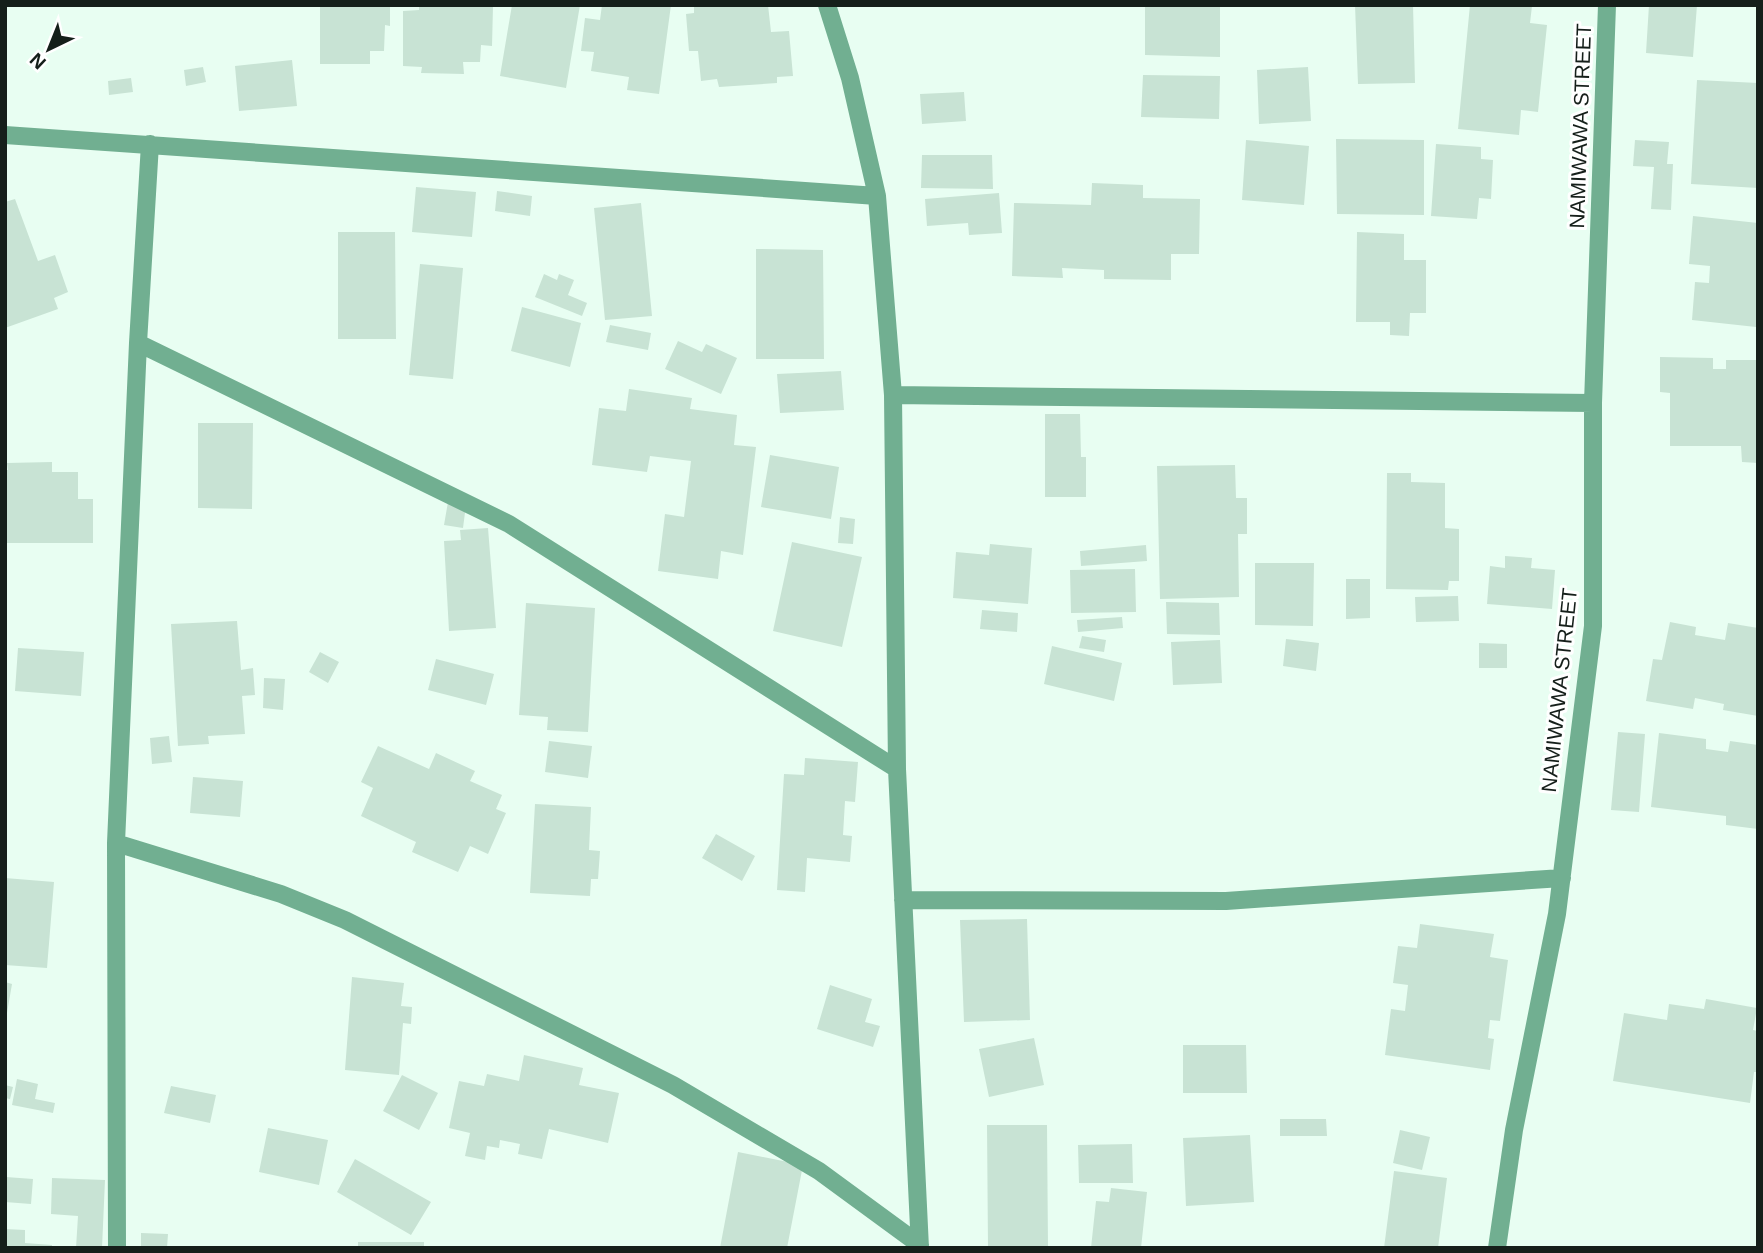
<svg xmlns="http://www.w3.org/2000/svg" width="1763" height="1253" viewBox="0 0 1763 1253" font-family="Helvetica,sans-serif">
  <rect width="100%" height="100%" fill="#e8fef2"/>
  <path fill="#c8e3d4" d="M320,5h70v21l-5,-1 -1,26h-14v13h-50z
    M419,5l74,1 -1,40 -11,-1 -1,17h-17l1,12 -43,-1 1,-6 -19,-1v-55l16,-1z
    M512,5h68l-14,83 -66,-12z
    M602,5h69l-12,89 -32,-4 2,-13 -38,-6 3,-19 -13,-1 4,-33 15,2z
    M694,5h74l3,27 18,-1 4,45 -16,1v6l-58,4 -2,-8 -16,2 -3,-30h-9l-3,-37 8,-1z
    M1145,5h75v52l-75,-2z
    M1355,5h58l2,78 -57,1z
    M1470,5l62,1 -2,17 17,2 -9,87 -17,-2 -2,25 -61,-6z
    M1649,5h48l-4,52 -47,-4z
    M292,60l5,46 -58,5 -4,-45z
    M203,67l3,15 -20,4 -2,-16z
    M1308,67l3,54 -52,3 -2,-54z
    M1143,75l77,1 -1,43 -78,-2z
    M131,78l2,14 -24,3 -1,-14z
    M1697,80l61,3v105l-67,-4z
    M964,92l2,29 -44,3 -2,-30z
    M1336,139l88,1v75l-87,-1z
    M1246,140l63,6 -5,59 -62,-5z
    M1635,140l34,2 -2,22h6l-2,46 -20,-1 3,-42 -21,-1z
    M1436,144l45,3v12l12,1 -2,39 -12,-1 -2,21 -46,-3z
    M922,155h70l1,34 -72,-1z
    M1092,183l51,2v13l57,1 -1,55h-28v26l-67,-1v-9l-42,-2 1,10 -51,-2 2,-73 77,2z
    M416,187l60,5 -4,45 -60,-5z
    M497,191l35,5 -2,20 -35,-5z
    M999,193l3,40 -33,2 -1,-12 -41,3 -2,-27z
    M15,199l23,62 17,-6 13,37 -14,6 4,11 -53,19v-126z
    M641,203l11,113 -47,4 -11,-112z
    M1693,216l65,7v100l-2,4 -64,-7 3,-38 14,1 1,-17 -21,-2z
    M338,232h57l1,107h-58z
    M1357,232l47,2v26h22v53h-16l-1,23 -19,-1v-13h-34z
    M756,249l67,1 1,109h-68z
    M420,264l43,4 -10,111 -44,-4z
    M544,274l13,6 2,-6 15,6 -6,15 19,8 -5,13 -47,-19z
    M522,307l59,16 -11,44 -59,-16z
    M610,325l41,8 -3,17 -42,-8z
    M678,341l24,11 4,-8 31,14 -16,36 -56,-25z
    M1660,357l53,1v11h13v-9h32v103l-16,-1 -1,-16h-71v-53l-10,-1z
    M841,371l3,39 -64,3 -3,-39z
    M629,389l63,9 -2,11 47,6 -3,30 22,2 -13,108 -22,-4 -3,28 -60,-8 7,-57 19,3 7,-56 -41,-5 -3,16 -55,-7 7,-57 27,3z
    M1045,414h35l1,43h5v40h-41z
    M198,423h55l-1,86 -54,-1z
    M770,455l69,12 -8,52 -70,-12z
    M52,462v10h26v27h15v44h-88v-73h3l-1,-7z
    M1235,465l1,33h11v36h-9l1,63 -79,2 -3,-133z
    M1387,473h24v9l34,1v45l14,1v52h-10l-1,9 -62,-1z
    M448,502l18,3 -3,23 -19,-3z
    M840,517l15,2 -2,25 -15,-1z
    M488,528l8,100 -47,3 -5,-90 17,-1 -1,-10z
    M792,542l70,15 -20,90 -69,-16z
    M990,544l42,4 -4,56 -75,-6 3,-46 33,3z
    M1146,545l1,16 -66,5 -1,-15z
    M1505,556l27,2 -1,10 24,2 -3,39 -65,-5 3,-38 15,2z
    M1255,563h59l-1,63 -58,-1z
    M1135,569l1,43 -65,1 -1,-43z
    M1346,579h24v39l-24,1z
    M1458,596l1,25 -43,1 -1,-25z
    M1166,602l53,1 1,32 -53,-1z
    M526,603l69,5 -7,124 -41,-2 1,-13 -29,-2z
    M982,610l36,3 -1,19 -37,-3z
    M1122,617l1,11 -45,4 -1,-12z
    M237,621l4,49 12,-2 2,27 -13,1 3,38 -37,2 1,8 -31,2 -7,-122z
    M1670,622l26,5 -1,8 30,5 3,-17 30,5v88l-35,-6 1,-6 -29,-6 -2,11 -47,-8 7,-42 9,1z
    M1082,636l24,4 -2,12 -25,-4z
    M1286,639l33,4 -3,28 -33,-5z
    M1220,640l2,43 -49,2 -2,-43z
    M1479,643l28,1v24h-28z
    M1052,646l70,17 -8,38 -70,-17z
    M18,648l66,4 -3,44 -66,-5z
    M320,652l19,10 -11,21 -19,-11z
    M436,659l58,15 -8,31 -58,-15z
    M264,678l21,1 -2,31 -20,-2z
    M1618,732l27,2 -6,78 -28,-2z
    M1659,733l47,6v10l22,3 2,-11 28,4v84l-32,-4v-9l-75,-9z
    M169,736l3,26 -20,2 -2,-26z
    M549,741l43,5 -4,32 -43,-6z
    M378,746l51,23 7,-16 39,18 -5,10 32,14 -6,14 10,4 -18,41 -18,-8 -12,26 -46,-20 4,-10 -55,-26 12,-28 -12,-6z
    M805,758l53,4 -3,40 -10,-1 -2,34 9,1 -2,26 -43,-4 -2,34 -28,-2 7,-116 20,1z
    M193,777l50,4 -3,36 -50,-4z
    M535,804l56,3 -2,43 11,1 -2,28h-7l-1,17 -60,-3z
    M716,834l39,22 -13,25 -40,-23z
    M5,878l49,4 -7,86 -42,-3z
    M1027,919l3,101 -66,2 -4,-102z
    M1420,924l74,10 -4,23 18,3 -8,61 -10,-1 -2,18 6,1 -4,31 -105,-15 6,-46 14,2 3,-26 -15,-2 5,-37 19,2z
    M352,977l52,6 -3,23 11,1 -1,17 -8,-1 -4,52 -54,-5z
    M5,982l7,2 -5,29h-2z
    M830,985l42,14 -7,23 15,4 -7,21 -56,-18z
    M1706,999l51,9 -4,22 5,1v41h-4l-4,31 -137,-22 11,-68 43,7 2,-16 35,5z
    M1034,1038l10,47 -55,12 -10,-48z
    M1183,1045h63l1,48h-64z
    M524,1055l59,13 -4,17 40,8 -11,50 -59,-14 -7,30 -24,-5 2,-10 -20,-4 -1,8 -12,-2 -2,14 -20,-4 5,-23 -21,-5 10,-47 25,5 3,-12 32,7z
    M402,1075l36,18 -19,37 -36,-19z
    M17,1079l21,5 -3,15 20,4 -2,10 -41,-8z
    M5,1085l8,2 -3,12 -5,-1z
    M171,1086l45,9 -6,28 -46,-10z
    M1280,1119h46l1,17h-47z
    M987,1125h60l1,123h-60z
    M268,1128l60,12 -9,45 -60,-13z
    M1400,1130l30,7 -8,33 -29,-7z
    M1250,1135l4,67 -68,4 -3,-68z
    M1132,1144l1,39h-54l-1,-38z
    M738,1152l65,13 -16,83h-67z
    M355,1159l76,43 -20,33 -74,-43z
    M1394,1171l53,7 -9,70h-54z
    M6,1177l27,2 -2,25 -26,-2z
    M52,1178l53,2 -3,68h-26l2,-32 -27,-2z
    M1111,1188l36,4 -6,56h-50l5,-47 13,1z
    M5,1229l20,1v13l27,2v3h-47z
    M141,1233l27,1 -1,14h-26z
    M358,1242h66v6h-66z"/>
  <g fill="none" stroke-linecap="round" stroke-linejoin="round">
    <path stroke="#71af91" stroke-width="18" d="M827,5l23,73 27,118 16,199 4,374 23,479
      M5,135l872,61
      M138,343l371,181 388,245
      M893,395l700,8
      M116,843l165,51 64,26 328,165 146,86 101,74
      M903,900l323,1 336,-23
      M117,1248l-1,-405 22,-500 12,-199
      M1497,1248l17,-118 43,-216 36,-288v-223l14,-398"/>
  </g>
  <g text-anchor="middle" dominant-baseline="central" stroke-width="6" stroke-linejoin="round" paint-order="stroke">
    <g font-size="21" fill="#151f1a" stroke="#fff">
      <text transform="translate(1580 126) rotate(-88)">NAMIWAWA STREET</text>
      <text transform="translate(1559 690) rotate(-84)">NAMIWAWA STREET</text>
    </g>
  </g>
  <rect width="1763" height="1253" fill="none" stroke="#151f1a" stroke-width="14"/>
  <g transform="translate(49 49) rotate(223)" stroke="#ffffff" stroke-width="5" paint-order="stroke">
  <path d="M0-5L12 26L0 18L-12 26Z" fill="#151f1a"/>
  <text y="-10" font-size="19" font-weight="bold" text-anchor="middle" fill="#151f1a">N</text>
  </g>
</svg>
